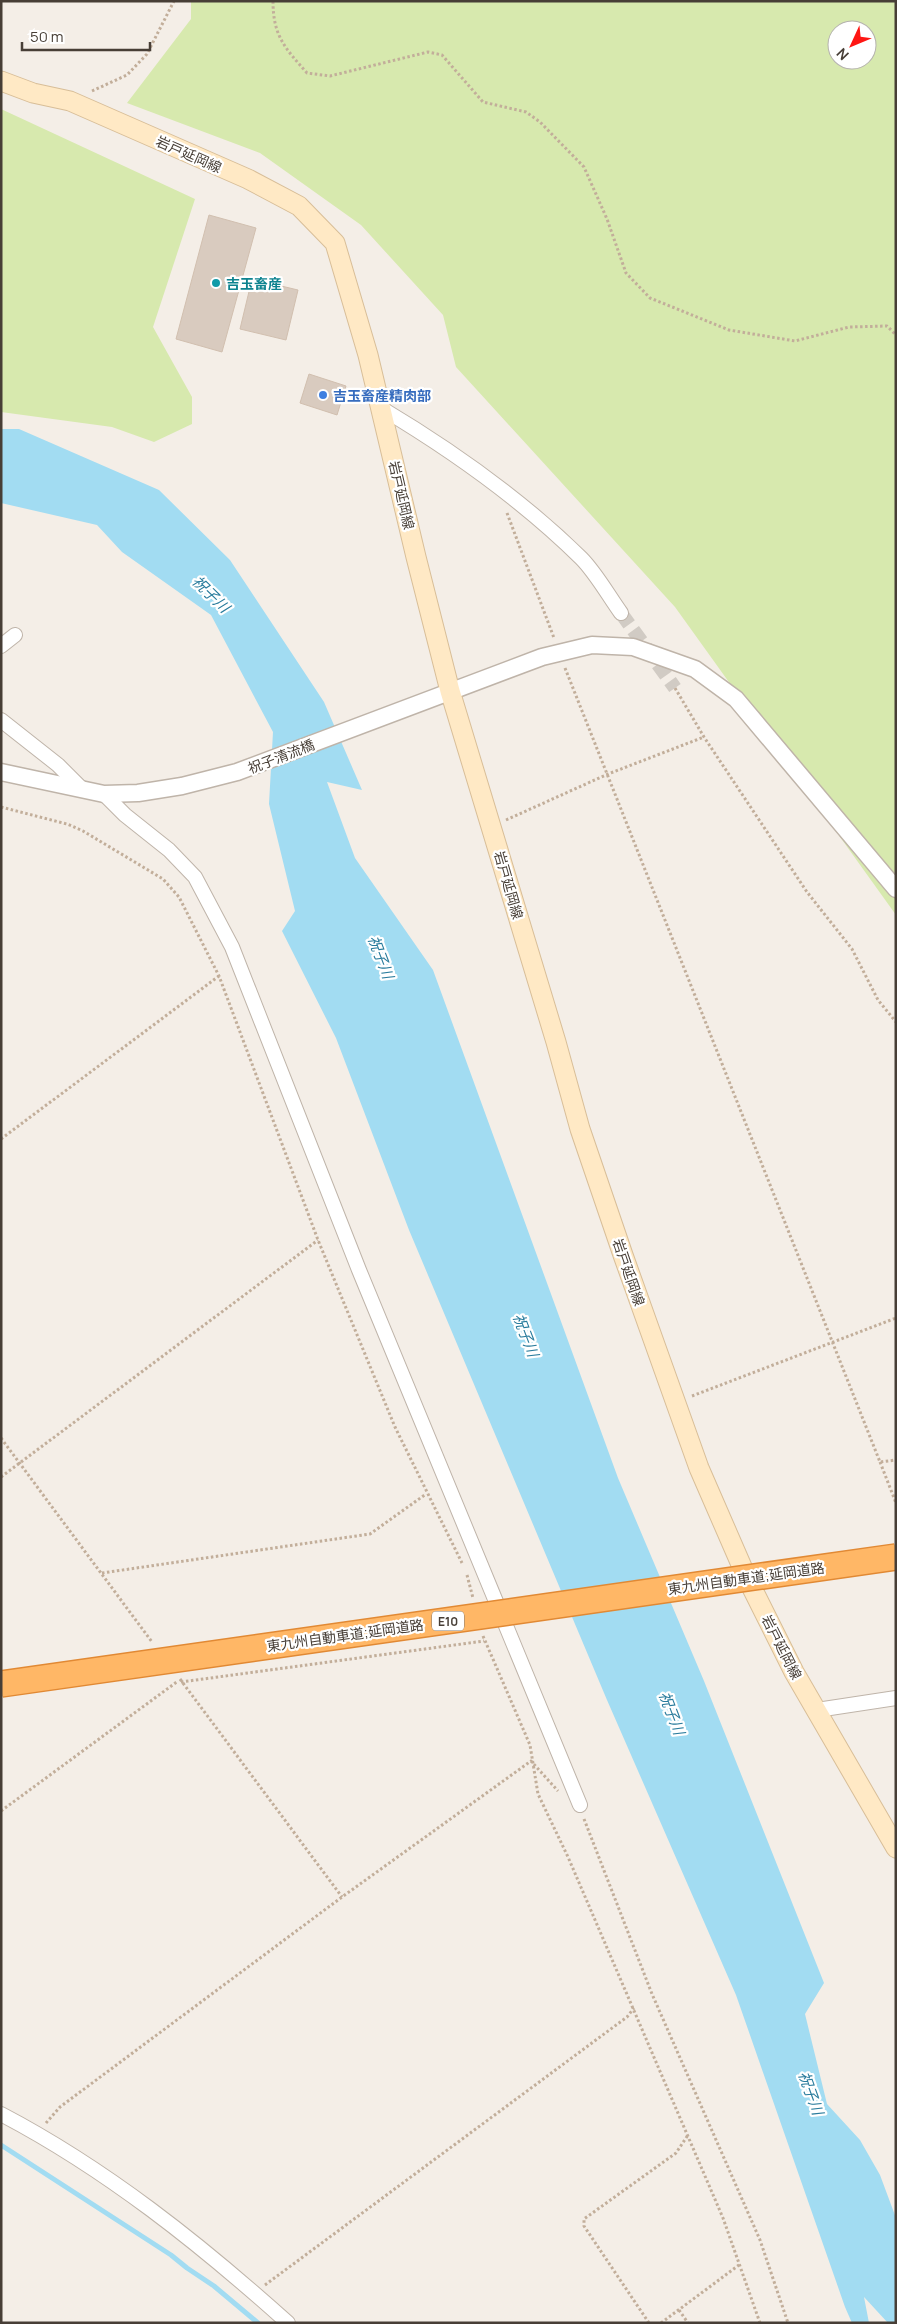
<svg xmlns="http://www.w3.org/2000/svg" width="897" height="2324" viewBox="0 0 897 2324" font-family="Manrope,'Noto Sans JP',sans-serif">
  <rect width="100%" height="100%" fill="#f4eee7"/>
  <path fill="#d7e9ae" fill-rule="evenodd" d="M191,1h705v914l-221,-308 -219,-240 -13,-52 -82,-90 -101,-72 -133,-50 64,-84zM837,30h30v30h-30z
    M1,109l194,90 -42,128 39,70v27l-38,18 -42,-15 -111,-15z"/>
  <path fill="#a2dcf2" d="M1,429h18l140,61 71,70 94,142 38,88 -35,-8 28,76 78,112 185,508 86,203 120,302 -19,31 22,90 33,36 20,35 16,43v105h-8l-24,-26 5,26h-17l-7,-16 -109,-312 -129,-295 -198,-470 -73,-192 -54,-107 13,-20 -26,-107 4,-72 -62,-117 -89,-63 -25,-27 -96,-22z"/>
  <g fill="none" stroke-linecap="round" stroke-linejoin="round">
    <path stroke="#a2dcf2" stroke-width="5" d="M1,2145l170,110 16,13 27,18 44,37"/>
  </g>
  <path fill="#d9cbbf" stroke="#d1bfaf" d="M209,215l47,13 -34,124 -46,-13z
    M252,279l46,11 -12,50 -46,-11z
    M309,374l37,12 -9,29 -37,-12z"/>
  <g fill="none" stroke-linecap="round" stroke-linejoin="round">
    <path stroke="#d1cbc4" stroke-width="14" stroke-dasharray="14 7" stroke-linecap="butt" d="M621,613l54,75"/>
    <defs>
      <path id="minor" d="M381,408c72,43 140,91 200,150 15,15 27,37 40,55
        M1,646l14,-11
        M1,720l57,45 25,25
        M104,794l21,21 44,35 26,27 37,70 127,323 221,535
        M817,1710l79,-12
        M1,2114c105,55 199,130 287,209"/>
      <path id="tertiary" d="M1,772l103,22 34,-1 44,-7 55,-14 305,-115 50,-12 41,2 62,22 41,30 160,190"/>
      <path id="secondary" d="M1,81l32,12 37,8 178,78 51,27 36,37 33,112 48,202 34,134 106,351 24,87 43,126 76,213 47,108 48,96 102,176"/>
    </defs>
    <use href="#minor" stroke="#bfb4a9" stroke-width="16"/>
    <use href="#tertiary" stroke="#bfb4a9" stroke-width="19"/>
    <use href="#secondary" stroke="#d8be98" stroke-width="21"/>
    <path stroke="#c2ae9a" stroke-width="3" stroke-dasharray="2.5 2.5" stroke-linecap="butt" d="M273,1c0,35 12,47 34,72l23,3 98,-24 14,3 41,47 43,10 14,10 44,45 23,52 19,54 24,25 79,32 66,11 54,-14 38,-1 9,9
      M92,91l35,-16 20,-21 27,-53
      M507,513l47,125
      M565,668l315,794 16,-2
      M675,688l29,49 103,155 45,57 26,51 18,22
      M1,807l66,17 16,7 80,48 16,18 40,79 99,264 77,187 67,136
      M506,820l102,-46 96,-37
      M1,1139l218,-163
      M692,1396l204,-78
      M1,1438l151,204
      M880,1462l16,41
      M1,1477l317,-237
      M102,1573l268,-39 56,-40
      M467,1575l6,23
      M483,1636l47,109 8,49 30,63 155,361 37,105
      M180,1679l162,218
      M181,1682l303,-41
      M1,1811l177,-130
      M584,1819l68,175 108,246 28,83
      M46,2123l14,-16 282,-210 189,-136 27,30
      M265,2285l362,-268 7,-9
      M679,2310l9,13
      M649,2323l-65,-97v-7l92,-66 12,-18
      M661,2323l78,-58"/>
    <use href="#minor" stroke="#fff" stroke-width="14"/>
    <use href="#tertiary" stroke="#fff" stroke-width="16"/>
    <use href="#secondary" stroke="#ffe9c5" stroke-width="19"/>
    <defs>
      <path id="motorway-bridge" d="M1,1684l895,-127"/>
    </defs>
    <use href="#motorway-bridge" stroke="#e18934" stroke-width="28" stroke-linecap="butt"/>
    <use href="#motorway-bridge" stroke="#ffb766" stroke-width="25"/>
  </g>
  <circle fill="#0f9aa8" stroke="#fff" stroke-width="2" cx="216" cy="283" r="5"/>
  <circle fill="#3f7fe0" stroke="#fff" stroke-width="2" cx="323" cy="395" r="5"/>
  <g text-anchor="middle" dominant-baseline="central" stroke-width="4.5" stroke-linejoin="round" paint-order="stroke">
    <rect fill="#fff" stroke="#7e7872" stroke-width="1" x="432" y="1611.5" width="32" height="19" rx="4"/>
    <g font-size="12" font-weight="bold" fill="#473e36">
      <text x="448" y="1621">E10</text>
    </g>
    <g font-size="14" fill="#473e36" stroke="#fff">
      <text transform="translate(189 154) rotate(24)">岩戸延岡線</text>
      <text transform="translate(402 495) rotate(77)">岩戸延岡線</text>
      <text transform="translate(281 756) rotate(-21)">祝子清流橋</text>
      <text transform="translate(509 885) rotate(74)">岩戸延岡線</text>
      <text transform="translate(629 1272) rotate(71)">岩戸延岡線</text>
      <text transform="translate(746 1578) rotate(-8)">東九州自動車道;延岡道路</text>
      <text transform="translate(345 1635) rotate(-8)">東九州自動車道;延岡道路</text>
      <text transform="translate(782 1647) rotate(63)">岩戸延岡線</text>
    </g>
    <g font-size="14" font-weight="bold" fill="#0d838f" stroke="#fff" text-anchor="start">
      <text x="226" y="283">吉玉畜産</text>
    </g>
    <g font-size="14" font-weight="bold" fill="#366cbe" stroke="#fff" text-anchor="start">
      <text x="333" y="395">吉玉畜産精肉部</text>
    </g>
    <g font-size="15" font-style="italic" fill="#287b9c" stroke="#fff">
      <text transform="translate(211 594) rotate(44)">祝子川</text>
      <text transform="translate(381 957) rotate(69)">祝子川</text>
      <text transform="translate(526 1335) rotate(69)">祝子川</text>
      <text transform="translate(672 1713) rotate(69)">祝子川</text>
      <text transform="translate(811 2093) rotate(70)">祝子川</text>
    </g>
  </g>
  <rect width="897" height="2324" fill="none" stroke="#473e36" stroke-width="5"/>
  <g transform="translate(852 45) rotate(226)"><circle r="24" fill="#ffffff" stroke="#b5b2af"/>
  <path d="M0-4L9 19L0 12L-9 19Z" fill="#fe1613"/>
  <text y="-8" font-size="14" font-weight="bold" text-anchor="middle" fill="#473e36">N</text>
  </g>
  <path d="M22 42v8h128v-8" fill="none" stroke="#473e36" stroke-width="2.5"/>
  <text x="30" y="42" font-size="15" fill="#473e36" stroke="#ffffff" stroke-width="4" paint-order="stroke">50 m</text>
</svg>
